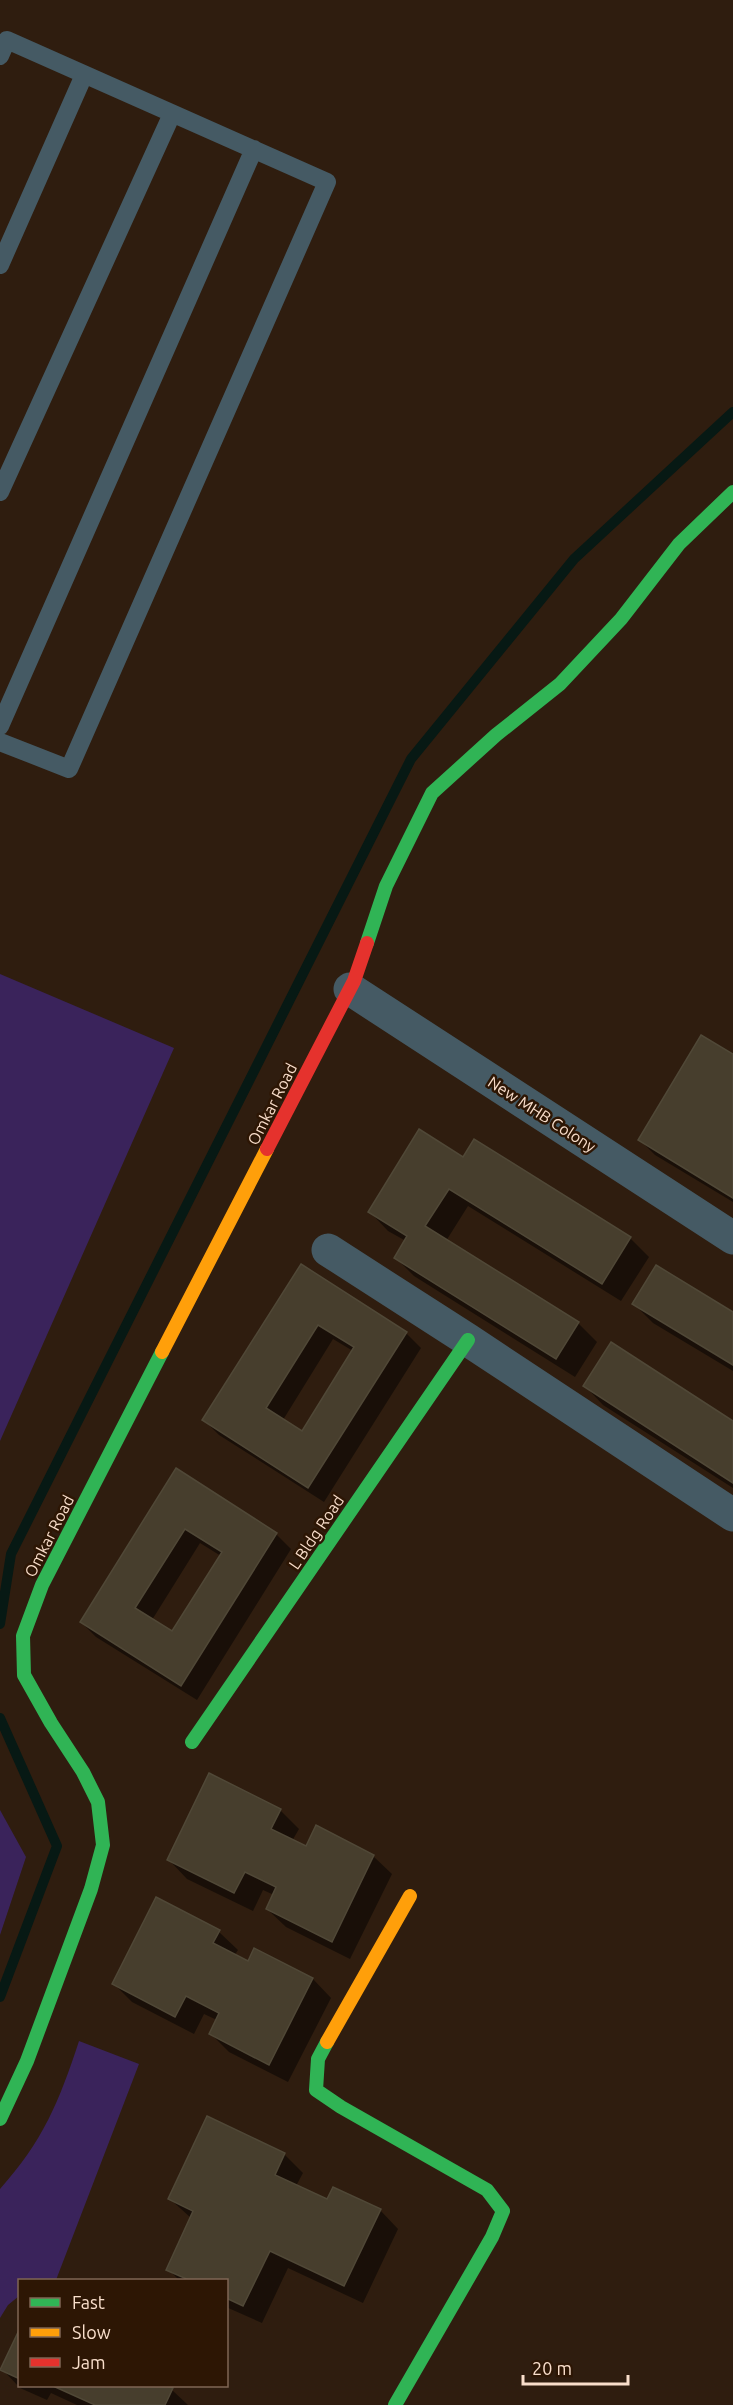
<svg xmlns="http://www.w3.org/2000/svg" width="733" height="2405" viewBox="0 0 733 2405" font-family="Ubuntu,sans-serif">
  <rect width="100%" height="100%" fill="#2f1d0f"/>
  <path fill="#3a235b" d="M0,974l174,74 -174,393z
    M0,1810l26,47 -26,78z
    M79,2041l60,23 -83,216h-36l-1,16 -11,9 -8,13v-129c43,-48 59,-87 79,-148z"/>
  <path fill="#0007" fill-rule="evenodd" d="M733,1056v146l-78,-47 -15,-15z
    M474,1141l156,97 19,19 -28,44 -153,-95 -22,35 132,82 19,19 -22,35 -161,-101 -18,-18 10,-17 -18,-10 -18,-19 94,-53z
    M301,1267l105,66 15,15 -97,154 -105,-67 -15,-15zM333,1339l20,12 -50,82 -20,-13z
    M634,1304l99,10v57l-80,-48z
    M585,1386l148,37v65l-130,-83z
    M176,1470l100,64 15,15 -94,151 -101,-63 -15,-15zM200,1543l21,13 -48,77 -21,-13z
    M280,1810l19,19 -7,12 15,7 66,8 19,18 -42,85 -64,-32 -19,-18 7,-14 -11,-5 -10,21 -66,-32 -18,-19z
    M219,1932l19,18 -4,6 14,7 7,-13 58,29 18,19 -43,84 -59,-30 -18,-18 6,-14 -13,-6 -10,20 -62,-32 -18,-18z
    M284,2154l19,19 -7,13 31,15 53,9 18,19 -35,74 -75,-35 -26,55 -36,-16v-27h-47l-11,-11 23,-51 -21,-19z
    M20,2331v55h144l8,4 16,15h-111l-26,-12 -4,7 -27,-12 -18,-19z"/>
  <g fill="none" stroke-linecap="round" stroke-linejoin="round">
    <path stroke="#071914" stroke-width="10" d="M0,1624l11,-70 400,-795 163,-200 159,-147
      M0,1718l57,128 -57,151"/>
  </g>
  <path fill="#473e2d" stroke="#504837" stroke-width="1.5" fill-rule="evenodd" d="M701,1035l32,19v144l-95,-58z
    M419,1129l44,28 11,-18 157,98 -29,47 -153,-95 -24,37 154,96 -23,37 -162,-101 13,-22 -39,-24z
    M301,1264l106,68 -99,156 -106,-68zM318,1325l36,22 -52,84 -36,-23z
    M656,1265l77,47v53l-101,-61z
    M611,1342l122,79v62l-150,-97z
    M176,1468l101,65 -96,153 -101,-64zM185,1529l37,23 -50,79 -37,-23z
    M209,1773l72,36 -10,20 35,17 10,-21 58,30 -42,87 -66,-33 10,-22 -31,-15 -11,21 -67,-33z
    M156,1897l64,33 -7,13 35,18 6,-13 59,30 -44,87 -60,-31 10,-21 -33,-17 -11,21 -63,-33z
    M207,2116l78,37 -10,22 52,24 6,-12 48,22 -37,77 -74,-35 -27,55 -17,-8v-18h-37l-23,-10 27,-59 -25,-12z
    M20,2328v51l-20,-9z
    M53,2386h114l6,2 -8,17h-70z"/>
  <g fill="none" stroke-linecap="round" stroke-linejoin="round">
    <path stroke="#455a64" stroke-width="18" d="M0,56l7,-16 320,142 -258,587 -69,-27
      M0,265l84,-190
      M0,492l172,-378
      M0,726l254,-577"/>
    <path stroke="#455a64" stroke-width="33" d="M350,989l383,249
      M328,1250l140,90 265,175"/>
    <path stroke="#30b455" stroke-width="14" d="M367,943l19,-57 46,-93 64,-58 64,-51 61,-65 58,-75 54,-52
      M192,1742l276,-402
      M327,2042l-9,17 -2,31 25,17 146,83 16,21 -11,26 -97,168
      M0,2119l27,-58 64,-172 12,-44 -5,-43 -15,-30 -32,-49 -27,-48 -1,-39 19,-51 120,-233"/>
    <path stroke="#ff9f0a" stroke-width="14" d="M162,1352l105,-203
      M327,2042l83,-146"/>
    <path stroke="#e5322d" stroke-width="14" d="M267,1149l87,-168 13,-38"/>
  </g>
  <g text-anchor="middle" dominant-baseline="central" stroke-width="5" stroke-linejoin="round" paint-order="stroke">
    <g font-size="16" fill="#f9decb" stroke="#2d1604">
      <text transform="translate(272 1104) rotate(-63)">Omkar Road</text>
      <text transform="translate(542 1114) rotate(33)">New MHB Colony</text>
      <text transform="translate(316 1532) rotate(-56)">L Bldg Road</text>
      <text transform="translate(49 1536) rotate(-63)">Omkar Road</text>
    </g>
  </g>
  <rect x="18" y="2279" width="210" height="108" fill="#2d1604" stroke="#7f6654" stroke-width="1.5"/>
  <rect x="30" y="2298" width="30" height="9" fill="#30b455" stroke="#7f6654" stroke-width="1.5"/>
  <text x="72" y="2309" font-size="18" fill="#f9decb">Fast</text>
  <rect x="30" y="2328" width="30" height="9" fill="#ff9f0a" stroke="#7f6654" stroke-width="1.5"/>
  <text x="72" y="2339" font-size="18" fill="#f9decb">Slow</text>
  <rect x="30" y="2358" width="30" height="9" fill="#e5322d" stroke="#7f6654" stroke-width="1.5"/>
  <text x="72" y="2369" font-size="18" fill="#f9decb">Jam</text>
  <path d="M523 2375v9h105v-9" fill="none" stroke="#f9decb" stroke-width="3"/>
  <text x="532" y="2375" font-size="18" fill="#f9decb" stroke="#2d1604" stroke-width="4.5" paint-order="stroke">20 m</text>
</svg>
